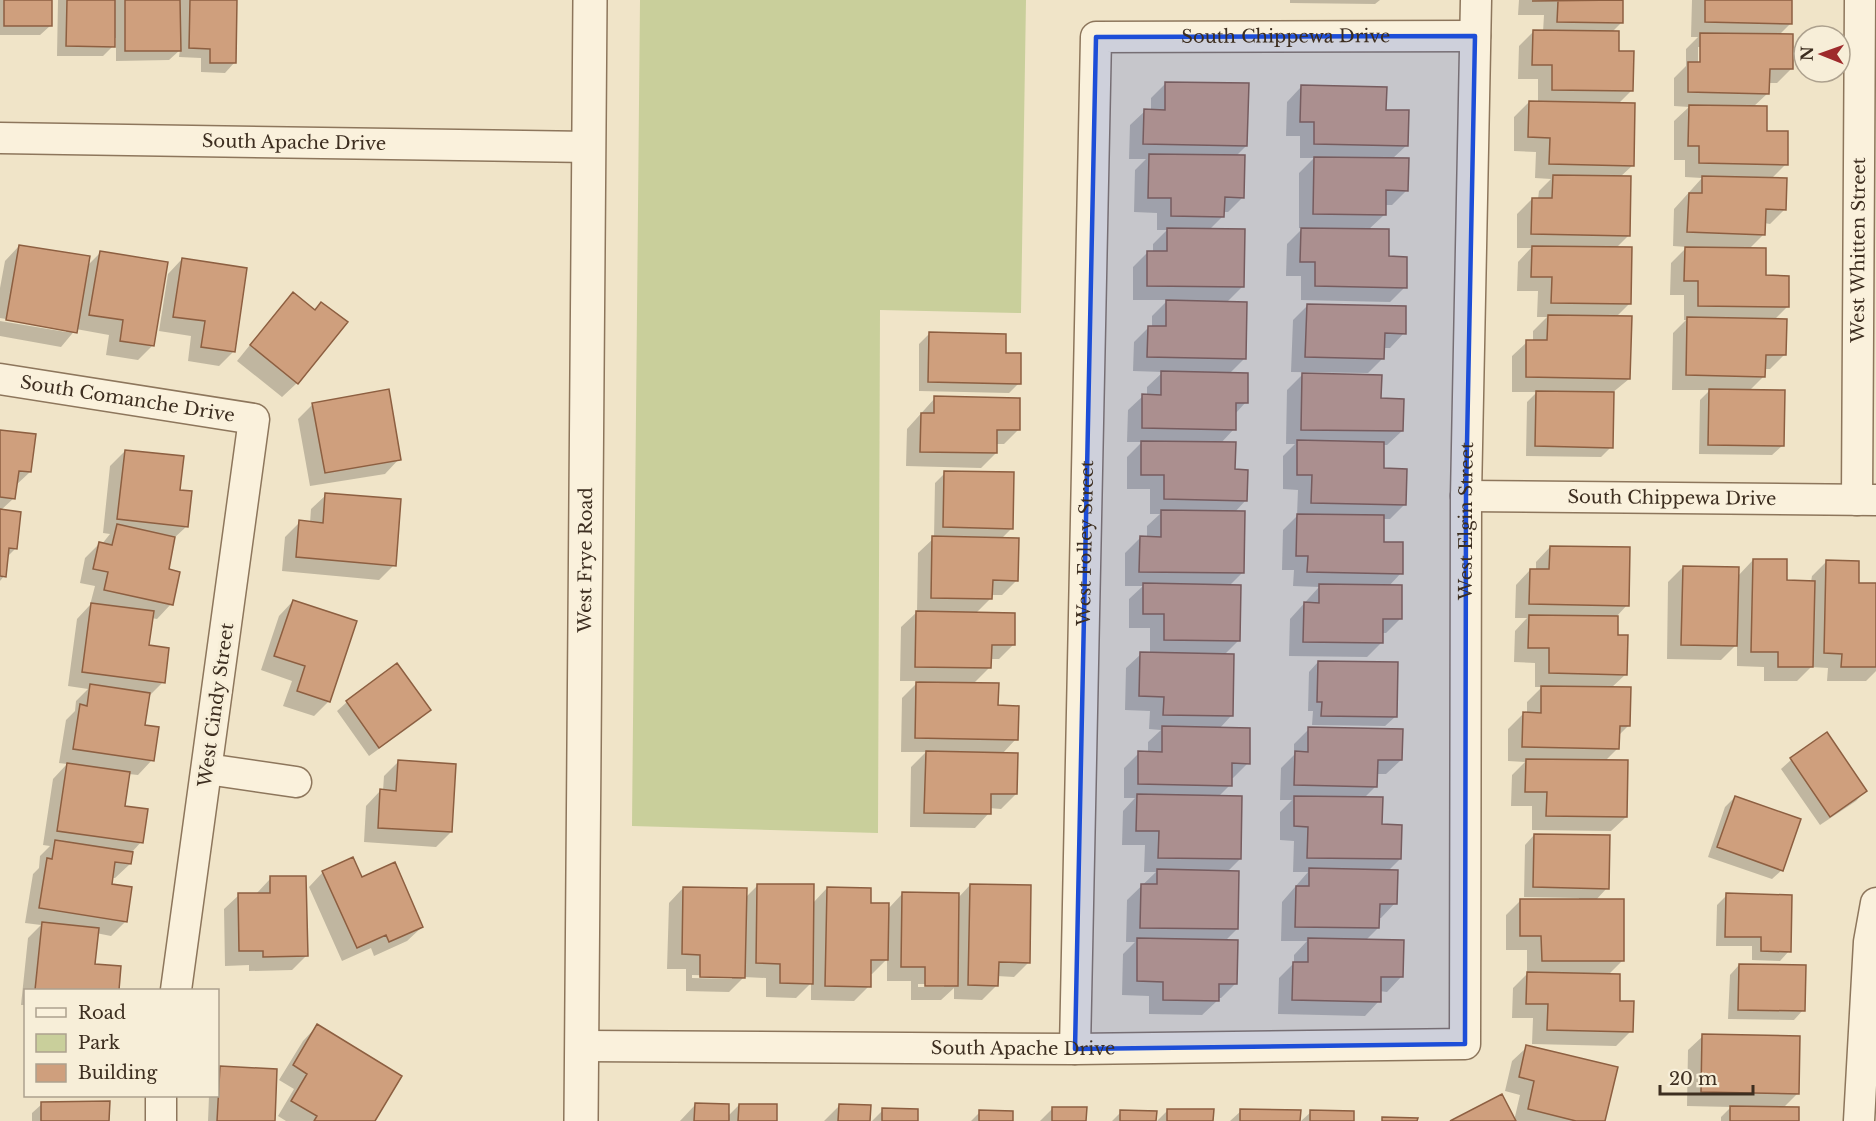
<svg xmlns="http://www.w3.org/2000/svg" width="1876" height="1121" viewBox="0 0 1876 1121" font-family="'Libre Baskerville',serif">
  <rect width="100%" height="100%" fill="#f0e4c8"/>
  <path fill="#c9cf9b" d="M640,0h386l-5,313 -141,-3 -2,523 -246,-7z"/>
  <path fill="#0003" fill-rule="evenodd" d="M0,0h50v26l-10,9h-40z
    M58,0h178l-2,63 -9,10 -24,-1v-14l-22,-1 1,-7 -11,10 -53,1v-23h-3v8l-10,10h-46z
    M1290,0h90l-5,4 -85,-1z
    M1519,0h103l-1,23 -10,10 20,58 -13,13 15,61 -13,12 9,58 -14,14 14,55 -13,13 13,62 -17,14 -1,54 -10,10 -75,-1 1,-54 10,-10h-25v-36l15,-14h6v-11l14,-14h-10l1,-26h-21l1,-29 13,-14h-14v-34l15,-15h6l1,-8 12,-12 -16,-1 1,-26 -22,-1v-34l15,-15h9v-23h-20l1,-33 15,-15 9,1 1,-17h-26z
    M1692,0h99v23l-13,13 13,33 -14,14h-9v10l-15,14 12,25 21,32 -15,15 14,30 -15,15 -6,-1v11l-16,16 16,27 23,30 -13,13 11,34 -15,15h-6v7l-15,15 33,55 -10,9 -73,-1 1,-54 10,-10h-38l1,-57 13,-13h-2v-25h-14l1,-32 16,-16 -14,-1 1,-37 28,-31 -17,-1v-17h-11v-39l15,-14 -15,-1v-28l12,-12v-17l12,-12h-7zM1698,47h3v22h-3z
    M1166,83l80,63 -11,11 8,40 -15,15h-5v4l-14,14 33,57 -16,16 19,55 -16,16 17,28 -11,12 -1,15 -14,15 26,56 -12,13 8,60 -13,13 10,54 -15,15 7,61 -12,13 29,34 -15,15h-3v7l-12,12 22,62 -13,13 10,57 -12,12 11,42 -15,15h-4v3l-15,14 -53,-1v-18l-27,-1 1,-41 12,-12h-9l1,-42 29,-28h-12l1,-27h-23l1,-34 12,-13h-11v-30l15,-15h9v-11l13,-12 -12,-1 1,-18 -25,-1 1,-42 15,-14h9v-26h-21v-29l14,-13h-18v-33l15,-15h7v-12l13,-12h-10v-25h-23v-32l15,-15h-15l1,-32 15,-14h4v-9l16,-15 -30,-1 1,-29 15,-15h3v-11l16,-16h-35v-33l15,-15h5v-8l14,-14h-10v-17l-23,-1 1,-42 11,-11h-17l1,-34 15,-14h6v-13z
    M1301,87l84,24 22,34 -15,14 15,31 -15,15h-8v10l-16,15 37,57 -15,15 -89,-2v-24h-15l1,-32 16,-16h-4v-55l15,-15h-14v-22h-14l1,-34z
    M19,246l68,20 13,-13 52,93 -14,14 -32,-5 3,-20 -33,-6 -15,18 -61,-11v-15l66,11v-3l-66,-11v-30l5,-27z
    M182,259l52,92 -15,15 -31,-5 3,-25 -32,-5 9,-57z
    M293,294l4,89 -15,14 -45,-36 42,-52z
    M1308,305l96,28 -14,15h-7v10l-15,15 -77,-1 2,-52z
    M929,334l75,21 15,28 -10,10 -90,-2v-47z
    M1302,375l78,25 22,31 -15,14h-4l-1,25 23,34 -15,15h-8v24l19,30 -13,14 12,32 -14,14h-4l-1,10 -14,14 -78,-1 1,-37 29,-32 -26,-1 1,-16h-12l1,-40 14,-14 1,-26 -15,-1v-33l12,-12h-9l1,-54z
    M935,398l83,32 -14,14h-8v9l-15,15 -75,-2 1,-37z
    M313,404l86,55 -14,15 -75,12 -12,-67z
    M0,431l30,41 -15,14 -1,12 -13,12 14,39 -8,8 -3,19 -4,5z
    M125,451l54,40 8,35 -14,13 -6,31 4,34 -14,15 -6,-1 -4,29 16,35 -15,15 -5,30 9,33 -14,15 -9,-1 -6,33 18,35 -9,10 -2,12 -15,14h-4l-1,8 16,35 -15,15 -15,-3 -3,32 27,3 -3,22h-91v15h-5l7,-67 13,-13 -16,-2 8,-49 6,-6 1,-12 10,-10 -7,-1 10,-66 14,-15 -8,-1 7,-43 9,-9 1,-10 12,-12 -20,-3 9,-67 13,-14 5,-19 -15,-3 5,-25 15,-15 2,1 8,-10 -7,-1 7,-67z
    M945,473l67,55 -11,11 16,41 -15,15h-11v3l-15,15 37,32 -14,14h-9v8l-17,17 24,23 19,32 -14,15 14,40 -15,15 -12,-1v5l-14,15 -65,-1 1,-60 15,-15h-25l1,-54 17,-17h-19l1,-54 16,-15 1,-59 16,-15 1,-55z
    M326,495l68,70 -15,15 -97,-9 3,-34 15,-15 10,1 1,-14z
    M1550,547l77,58 -10,11 -1,20 10,38 -15,14 18,37 -11,11v12l-13,13 21,56 -15,14 -79,-1v-24h-21l1,-31 13,-13 -17,-1v-32l15,-15h4v-12l15,-15h-7v-24l-21,-1 1,-31 12,-13h-12l1,-33 14,-15 6,1v-9z
    M1753,560l32,22h26l1,-6 14,-14 31,22 19,1v86l-10,10h-39l1,-13 -17,-1 -14,14h-33v-14l-27,-1v-22l-16,16 -54,-1 1,-77 15,-15 54,10z
    M293,601l36,100 -15,15 -31,-10 9,-25 -31,-11 18,-54z
    M1318,662l77,55 -10,9 -73,-1 1,-14h-5l1,-39z
    M347,702l82,8 -10,10 -50,36 -32,-45z
    M1309,729l92,31 -15,14h-10v12l-13,13 37,60 -12,12 7,32 -14,15h-3v10l-13,13 36,36 -14,15 -8,-1v10l-14,15 -87,-2 1,-36 15,-15v-8l13,-14h-26l1,-39 26,-30h-15l1,-31 -14,-1v-28l12,-12h-12l1,-32 13,-13v-11z
    M1791,760l74,31 -9,10 -36,24 -39,-56z
    M398,762l53,70 -15,15 -72,-5 2,-36 14,-15h3l1,-15z
    M1735,797l47,73 -10,9 -64,-22 17,-50z
    M1534,835l73,53 -12,13 27,60 -14,14 23,56 -15,15 -84,-2 1,-26h-21l1,-30 14,-14v-24h-21v-35l15,-15 58,1v-3l-55,-1 1,-52z
    M323,872l38,7 61,48 -15,14 -33,15 -3,-8 -29,13 -33,-74z
    M271,878l35,78 -14,14 -43,1v-6l-24,1 -1,-57 15,-14 17,-1z
    M758,885l55,18 14,-15 43,16 18,5 15,-16 55,5 12,-13 59,77 -15,15 -17,-1v9l-15,15 -28,-1v-11l-13,12h-30v-19h-24v-22l-15,15h-3v12l-15,15 -43,-1v-17l-15,15 -30,-1v-19l-22,-1 -15,15 -43,-1v-22h-19l2,-66 14,-15 62,10zM692,975l40,1v3l-40,-1zM918,984h26v3h-26z
    M1727,895l62,56 -9,10 -28,-1v-14h-36l1,-41z
    M1739,965l64,45 -9,10 -66,-1 2,-44z
    M317,1026l56,95h-87l-8,-5 16,-27 -15,-9 24,-39z
    M1703,1036l95,57 -15,15 14,13h-76v-4l10,-10 -44,-1 1,-56z
    M1527,1047l76,74h-89l6,-26 -15,-4 7,-30z
    M220,1068l53,53h-65l1,-25h9v-25z
    M42,1104l66,17h-76v-8z
    M695,1105l32,12 12,-12 36,16h-95z
    M839,1106l30,15h-45z
    M1053,1108l32,13h-45z
    M883,1110l34,11h-45z
    M1168,1110l44,11h-55z
    M1241,1111l58,10h-69z
    M980,1112l31,9h-40z
    M1121,1112l34,9h-43z
    M1311,1112l41,9h-51z"/>
  <path fill="#cf9f7d" stroke="#8d5f41" stroke-width="1.5" d="M4,0h48v26h-48z
    M67,0h48v47l-49,-1z
    M125,0h55l1,51h-56z
    M190,0h47l-1,63h-26v-14l-21,-1z
    M1623,0v23l-66,-1 1,-21h-26z
    M1705,0h87v24l-87,-2z
    M1533,30l86,1v20h15l-1,40 -81,-1v-25h-20z
    M1700,33l93,1v35h-23l-1,25 -81,-2v-30h12z
    M1165,82l84,1 -2,63 -104,-2 1,-35 21,1z
    M1301,85l86,2 -1,23h23l-1,36 -94,-2v-22h-14z
    M1529,101l106,2 -1,63 -85,-2 1,-26 -22,-1z
    M1689,105l78,1v25h21v34l-89,-2v-17h-11z
    M1149,154l96,1 -1,43 -19,-1 -1,20 -53,-1v-18h-23z
    M1314,157l95,1 -1,33 -22,-1v25l-73,-1z
    M1553,175l78,1 -1,60 -99,-2 1,-36h20z
    M1702,176l85,2 -1,32 -20,-1 -1,26 -78,-3 2,-39h13z
    M1167,228l78,1 -1,58 -97,-1v-35h20z
    M1301,228l88,1v27l18,1v31l-92,-2v-24h-15z
    M19,245l71,11 -13,77 -71,-13z
    M1532,246l100,1 -1,57 -80,-1 1,-26h-21z
    M1685,247l81,1v27l23,1v31l-91,-1v-25h-14z
    M100,251l68,11 -14,84 -34,-5 3,-21 -34,-5z
    M182,258l65,10 -12,84 -34,-5 4,-26 -32,-4z
    M293,292l22,18 6,-8 27,20 -50,62 -48,-39z
    M1166,300l81,2 -1,57 -99,-2 1,-31h18z
    M1307,304l99,2v28l-21,-1 -1,26 -79,-2z
    M1548,315l84,1 -2,63 -104,-2v-37h21z
    M1687,317l100,2 -1,36h-20l-1,22 -79,-2z
    M929,332l77,2v19h15v31l-93,-2z
    M1161,371l87,2v30h-12v27l-94,-2v-34l19,1z
    M1302,373l80,2 -1,23 23,1 -1,32 -102,-1z
    M389,389l12,71 -76,13 -13,-70z
    M1709,389l76,1 -1,56 -76,-1z
    M1536,391l78,1 -1,56 -78,-2z
    M934,396l86,2v32h-23v23l-77,-1 1,-39h13z
    M0,430l36,4 -5,38 -12,-1 -4,28 -15,-2z
    M1297,440l87,2v26l23,1 -1,36 -95,-2 1,-28h-15z
    M1141,441l95,1 -1,27 13,1 -1,31 -83,-2v-24h-23z
    M125,450l59,6 -4,34 12,1 -4,36 -71,-8z
    M944,471l70,1 -1,57 -70,-2z
    M325,493l76,6 -5,67 -100,-9 3,-37 24,3z
    M0,509l21,3 -4,37 -8,-1 -3,29 -6,-1z
    M1161,510l84,1 -1,62 -105,-1 1,-36 21,1z
    M1297,514l87,1v27h19v32l-96,-2 1,-16h-12z
    M117,524l58,13 -6,32 11,3 -7,33 -69,-15 4,-18 -15,-3 6,-27 13,3z
    M932,536l87,2 -1,43 -25,-1 -1,19 -61,-1z
    M1550,546l80,1 -1,59 -100,-2 1,-35h19z
    M1753,559h34v21l28,1 -2,86h-35v-15h-27z
    M1826,560l33,1v22h17v84h-35l1,-13 -18,-1z
    M1683,566l56,1 -2,79 -56,-1z
    M1143,583l98,2 -1,56 -76,-1v-26h-21z
    M1319,584l83,1v34h-19v24l-80,-1 1,-40 15,1z
    M293,600l64,21 -27,81 -33,-11 8,-25 -31,-10z
    M91,603l63,8 -5,34 20,3 -4,35 -83,-11z
    M916,611l99,2v32h-23l-1,23 -76,-1z
    M1529,615l89,1v19h10l-1,40 -78,-2v-25h-21z
    M1140,652l94,2 -1,62 -70,-1 1,-18 -25,-1z
    M1318,661l80,1 -1,55 -76,-1 1,-14h-5z
    M397,663l34,47 -52,38 -33,-47z
    M916,682l83,1 -1,22 21,1 -1,34 -103,-2z
    M90,684l60,9 -5,32 14,2 -5,34 -81,-12 7,-45 7,2z
    M1541,686l90,1 -1,39h-10l-1,23 -97,-2 1,-35 18,1z
    M1162,726l88,2v36l-18,-1v23l-94,-2v-33l24,1z
    M1308,727l95,2 -1,31h-24l-1,27 -83,-2 1,-34 13,1z
    M1827,732l40,59 -37,26 -40,-59z
    M926,751l92,2 -1,41h-26v20l-67,-1z
    M1526,759l102,1 -1,57 -81,-1 1,-24h-22z
    M398,760l58,4 -4,68 -74,-4 2,-39 16,2z
    M67,763l63,9 -5,34 23,3 -5,34 -86,-12z
    M1137,794l105,2 -1,63 -83,-1 1,-27h-23z
    M1294,796l89,1 -1,27 20,1 -1,34 -94,-1 1,-31 -14,-1z
    M1735,796l66,23 -18,52 -66,-24z
    M1534,834l76,1 -1,54 -76,-2z
    M55,840l78,12 -2,12 -16,-2 -3,22 20,3 -5,35 -88,-14 8,-50 5,1z
    M353,857l9,20 33,-15 28,65 -34,15 -3,-7 -29,13 -35,-77z
    M1309,868l89,2 -1,34h-17l-1,24 -84,-1 1,-41h13z
    M1157,869l82,2 -1,58 -98,-1 1,-44h16z
    M270,876h36l2,80 -45,1v-6h-24l-1,-58h32z
    M757,884h57l-1,100 -33,-1v-19l-24,-1z
    M970,884l61,1 -1,78 -31,-1 -1,24 -30,-1z
    M683,887l64,1 -2,90 -45,-1v-22l-18,-1z
    M827,887l44,1v15h18l-1,57h-17v27l-46,-1z
    M902,892l57,1 -1,93h-33v-19h-24z
    M1726,893l66,2 -1,57 -30,-1v-14h-36z
    M1520,899h104v62h-82l-1,-25h-21z
    M42,922l57,6 -4,36 26,2 -2,24h-84z
    M1137,938l101,2 -1,44h-18v17l-56,-1v-18l-26,-1z
    M1308,938l96,2 -1,37h-22v25l-89,-2 1,-38h15z
    M1739,964l67,1 -1,46 -67,-1z
    M1527,972l93,2v27h14l-1,31 -86,-2 1,-26h-22z
    M317,1024l85,52 -27,45h-61l3,-5 -26,-15 16,-27 -14,-9z
    M1702,1034l98,2 -1,58 -98,-2z
    M1526,1045l92,22 -13,54h-29l-48,-12 6,-28 -15,-4z
    M220,1066l57,3 -2,52h-58z
    M1502,1094l14,27h-66z
    M110,1101l-1,20h-68v-19z
    M695,1103l34,1v17h-35z
    M739,1104h38v17h-39z
    M839,1104l32,1 -1,16h-32z
    M1730,1106l69,1v14h-69z
    M1052,1107h35l-1,14h-34z
    M882,1108l36,1v12h-36z
    M1167,1109h47l-1,12h-46z
    M1240,1109l61,1 -1,11h-60z
    M979,1110l34,1v10h-34z
    M1120,1110l37,1 -1,10h-36z
    M1310,1110l44,1v10h-44z
    M1382,1117l36,1 -1,3h-35z"/>
  <g fill="none" stroke-linecap="round" stroke-linejoin="round">
    <defs>
      <g id="minor">
        <path id="s1" d="M0,138l589,9"/>
        <path id="s2" d="M0,379l254,40 -78,571"/>
        <path id="s3" d="M1466,496l410,4"/>
        <path id="s4" d="M1857,500l3,-500"/>
        <path d="M207,769l89,13"/>
        <path id="s5" d="M582,1046l493,3 390,-5 1,-548 10,-496"/>
        <path id="s6" d="M1075,1049l21,-1012 379,-1"/>
        <path d="M161,1096v25"/>
        <path d="M1859,1121l10,-179 7,-39"/>
      </g>
      <g id="tertiary">
        <path id="s7" d="M581,1121l9,-1121"/>
      </g>
    </defs>
    <use href="#minor" stroke="#8d765c" stroke-width="33"/>
    <use href="#tertiary" stroke="#8d765c" stroke-width="36"/>
    <use href="#minor" stroke="#faf1dc" stroke-width="30"/>
    <use href="#tertiary" stroke="#faf1dc" stroke-width="33"/>
  </g>
  <path fill="#1d4ed8" fill-opacity="0.2" stroke="#1d4ed8" stroke-width="4.5" stroke-linejoin="round" d="M1475,36l-9,460 -1,548 -390,5 21,-1012z"/>
  <g text-anchor="middle" dominant-baseline="central" stroke-width="6" stroke-linejoin="round" paint-order="stroke">
    <g font-size="18" fill="#3d2e20" stroke="#f7eed8">
      <text stroke="none"><textPath href="#s6" startOffset="1202">South Chippewa Drive</textPath></text>
      <text stroke="none"><textPath href="#s1" startOffset="294">South Apache Drive</textPath></text>
      <text stroke="none"><textPath href="#s4" startOffset="250">West Whitten Street</textPath></text>
      <text stroke="none"><textPath href="#s2" startOffset="129">South Comanche Drive</textPath></text>
      <text stroke="none"><textPath href="#s3" startOffset="206">South Chippewa Drive</textPath></text>
      <text stroke="none"><textPath href="#s5" startOffset="1406">West Elgin Street</textPath></text>
      <text stroke="none"><textPath href="#s6" startOffset="506">West Folley Street</textPath></text>
      <text stroke="none"><textPath href="#s7" startOffset="561">West Frye Road</textPath></text>
      <text transform="translate(216 705) rotate(-82)">West Cindy Street</text>
      <text stroke="none"><textPath href="#s5" startOffset="441">South Apache Drive</textPath></text>
    </g>
  </g>
  <rect x="24" y="989" width="195" height="108" fill="#f7eed8" stroke="#ada18e" stroke-width="1.5"/>
  <rect x="36" y="1008" width="30" height="9" fill="#faf1dc" stroke="#ada18e" stroke-width="1.5"/>
  <text x="78" y="1019" font-size="18" fill="#3d2e20">Road</text>
  <rect x="36" y="1034" width="30" height="18" fill="#c9cf9b" stroke="#ada18e" stroke-width="1.5"/>
  <text x="78" y="1049" font-size="18" fill="#3d2e20">Park</text>
  <rect x="36" y="1064" width="30" height="18" fill="#cf9f7d" stroke="#ada18e" stroke-width="1.5"/>
  <text x="78" y="1079" font-size="18" fill="#3d2e20">Building</text>
  <g transform="translate(1822 54) rotate(271)"><circle r="28" fill="#f7eed8" stroke="#ada18e" stroke-width="1.5"/>
  <path d="M0-4.5L10 22L0 15L-10 22Z" fill="#9e2a2b"/>
  <text y="-9" font-size="16" font-weight="bold" text-anchor="middle" fill="#3d2e20">N</text>
  </g>
  <path d="M1660 1085v9h93v-9" fill="none" stroke="#3d2e20" stroke-width="3"/>
  <text x="1669" y="1085" font-size="18" fill="#3d2e20" stroke="#f7eed8" stroke-width="4.5" paint-order="stroke">20 m</text>
</svg>
